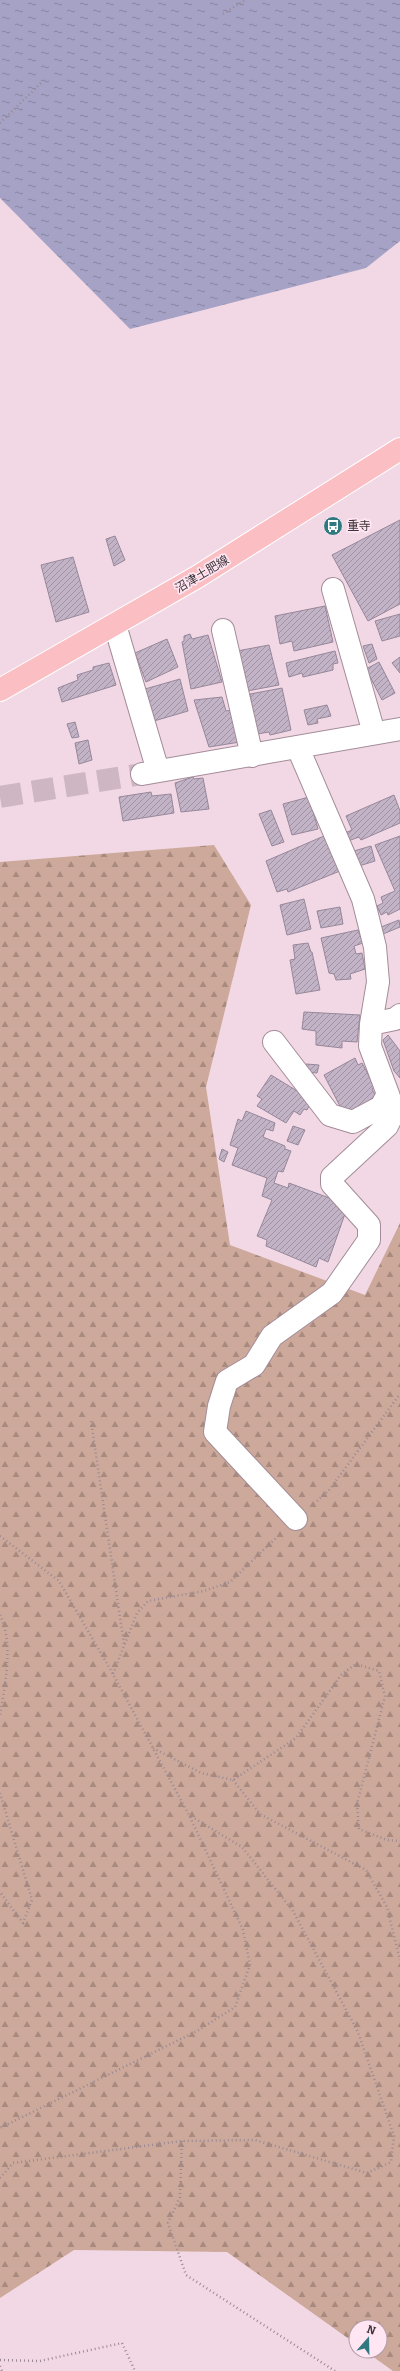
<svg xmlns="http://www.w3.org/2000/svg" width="400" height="2371" viewBox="0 0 400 2371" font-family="Bitter,'Noto Sans JP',serif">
  <defs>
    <pattern id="forest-firs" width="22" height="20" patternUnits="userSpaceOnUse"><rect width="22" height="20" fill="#cda99b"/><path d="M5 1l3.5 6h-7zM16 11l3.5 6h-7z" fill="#a88a7f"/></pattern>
    <pattern id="water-ripples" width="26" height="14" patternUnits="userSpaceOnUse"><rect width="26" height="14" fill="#a5a2c6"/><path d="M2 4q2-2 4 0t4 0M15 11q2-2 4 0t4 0" fill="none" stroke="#8885a2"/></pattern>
    <pattern id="building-hatch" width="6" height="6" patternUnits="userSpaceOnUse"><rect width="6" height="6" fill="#c2b3c7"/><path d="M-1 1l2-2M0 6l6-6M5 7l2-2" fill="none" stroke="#9f92a3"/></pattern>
  </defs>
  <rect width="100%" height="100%" fill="#f2d8e5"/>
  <path fill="url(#forest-firs)" d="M214,845l37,60 -45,182 24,158 135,50 35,-72v1148h-7l-28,-20h15v-24h-24v17l-129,-92 -153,-2 -74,48v-1436z"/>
  <path fill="url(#water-ripples)" d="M0,0h400v241l-34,27 -236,61 -130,-131z"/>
  <path fill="url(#building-hatch)" stroke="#96879a" d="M400,520v84l-32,17 -36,-66z
    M115,536l10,24 -11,6 -8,-27z
    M73,557l16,55 -33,10 -15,-57z
    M325,606l8,36 -39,9 -2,-10 -12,3 -5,-28z
    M400,614v22l-18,5 -7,-20z
    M190,634l2,5 16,-4 14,47 -31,7 -9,-47 2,-1v-5z
    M167,639l11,28 -32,15 -11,-29z
    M372,644l5,15 -8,4 -6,-17z
    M269,645l10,40 -32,6 -10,-40z
    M335,651l3,12 -5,1v6l-30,7 -1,-4 -13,4 -3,-14z
    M400,657v16l-8,-10z
    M379,662l16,31 -13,7 -16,-31z
    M109,663l7,22 -54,17 -4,-14 20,-8 -1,-5 16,-5v-3z
    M180,679l8,32 -34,10 -9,-32z
    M282,688l9,42 -21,5 -1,-3 -12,2 -7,-40z
    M222,697l4,14 7,-1 7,32 -31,5 -15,-47z
    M327,705l4,11 -14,3 1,4 -10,2 -4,-15z
    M75,722l4,15 -7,1 -5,-14z
    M88,740l4,20 -13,4 -4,-21z
    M193,777l1,2 9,-1 6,31 -28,3 -6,-29z
    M151,792l1,4 19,-2 3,19 -51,8 -4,-24z
    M394,795l6,16v12l-39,17 -2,-3 -11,4 -3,-8 7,-3 -6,-14z
    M309,797l9,32 -26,6 -9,-31z
    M271,810l13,32 -12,4 -13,-32z
    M324,836l16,35 -52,21 -1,-3 -10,3 -11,-31z
    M400,836v73l-12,6 -1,-3 -6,3 -4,-9 6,-3 -2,-6 14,-6 -20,-46z
    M371,846l4,15 -16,5 -5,-15z
    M304,899l7,30 -24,6 -7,-30z
    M340,907l3,17 -22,4 -4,-17z
    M399,920l1,7 -17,7 -2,-7z
    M358,930l5,13 -9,3 2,8 6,-1 3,16 -15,5 1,5 -15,1 -2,-6 -5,-1 -8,-35z
    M308,943l3,9h1l8,38 -24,4 -6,-34 5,-1 -2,-14z
    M304,1012l56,3 -3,27 -15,-1v7l-26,-3v-14l-14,-2z
    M388,1035l12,16v27l-6,-7 -11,-31z
    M355,1058l3,7 4,-2 13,24 -3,2 4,8 -32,17 -20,-39z
    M306,1064l13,1 -2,8 -12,-1z
    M271,1075l41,25 -5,10 -3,-1 -4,6 -6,-4 -8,12 -29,-17 5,-7 -5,-3z
    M246,1111l29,12 -2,8 -7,-2 -3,8 22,9v3l6,2 -8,21 -5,-1 -4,12 14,5 1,-5 51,19 -2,6 8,3 -18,51 -9,-4 -3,9 -50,-21 1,-6 -10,-4 15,-36 -10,-4 5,-18 -35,-13 6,-17 -8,-3 8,-26 4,2z
    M293,1126l12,4 -7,15 -11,-4z
    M222,1149l6,3 -4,10 -5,-3z"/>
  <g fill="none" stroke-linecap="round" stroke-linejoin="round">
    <path stroke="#ceb7c2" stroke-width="22" stroke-dasharray="22 11" stroke-linecap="butt" d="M0,797l142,-23"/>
    <defs>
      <path id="street" d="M333,589l41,144
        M115,625l43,146
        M223,630l29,126
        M142,774l258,-45
        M371,1024l24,-5 5,-4
        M274,1042l56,73 23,7 28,-15 7,-13 -18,-48 1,-22 7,-42 -3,-35 -12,-48 -65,-151
        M296,1519l-81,-87 4,-26 8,-25 27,-16 18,-29 60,-43 37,-53v-15l-37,-41v-7l55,-51 7,-14 -6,-18"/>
      <path id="primary" d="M0,690l197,-113 203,-128"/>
    </defs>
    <use href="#street" stroke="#a38c98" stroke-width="24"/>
    <use href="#primary" stroke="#fff" stroke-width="24"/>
    <path stroke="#9b8992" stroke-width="2.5" stroke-dasharray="1 3" stroke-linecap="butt" d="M223,14l22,-14
      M0,123l42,-41
      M91,1421l33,223
      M317,1501l12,-11 71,-96
      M0,1536l59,45 54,93 76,141 54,115 7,35 -15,42 -38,24 -197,97
      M0,1615c14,29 5,69 0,100
      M113,1674l24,-61 11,-12 56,-10 26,-9 46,-44
      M153,1748l48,25 32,7 63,-42 46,-64 14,-10 23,7 6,25 -28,108 2,25 28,11 13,1
      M233,1780l27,34 106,56 21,37 13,53
      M0,1793l32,107 -9,23 -23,-31
      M182,2141l-2,56 -12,26 18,52 149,96
      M0,2178l13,-15 169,-22 73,-1 112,33 24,-11 3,-26 -36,-104 -65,-121 -51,-64 -53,-32
      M0,2360l40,1 82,-18 13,28
      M0,2366l2,5"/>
    <use href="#street" stroke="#fff" stroke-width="22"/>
    <use href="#primary" stroke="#fabec3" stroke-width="22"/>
  </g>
  <defs>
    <symbol id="bus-disc" viewBox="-11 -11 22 22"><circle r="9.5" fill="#317980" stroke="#ffe6f2"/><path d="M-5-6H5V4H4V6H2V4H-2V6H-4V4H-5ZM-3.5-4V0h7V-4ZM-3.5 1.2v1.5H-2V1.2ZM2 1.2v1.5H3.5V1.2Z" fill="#fff"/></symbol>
  </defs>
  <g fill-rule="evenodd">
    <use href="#bus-disc" x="322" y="515" width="22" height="22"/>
  </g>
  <g text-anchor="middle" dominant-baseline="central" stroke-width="3.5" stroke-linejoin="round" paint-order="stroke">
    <g font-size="12" fill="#3d3338" stroke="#ffe6f2" text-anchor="start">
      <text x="347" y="526">重寺</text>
    </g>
    <g font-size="12" fill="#3d3338" stroke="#ffe6f2">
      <text transform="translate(202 574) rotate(-31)">沼津土肥線</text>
    </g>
  </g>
  <g transform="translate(368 2339) rotate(20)"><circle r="19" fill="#ffe6f2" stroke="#b19ea8"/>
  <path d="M0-3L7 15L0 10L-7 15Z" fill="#317980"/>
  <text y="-6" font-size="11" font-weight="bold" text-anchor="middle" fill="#3d3338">N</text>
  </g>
</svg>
